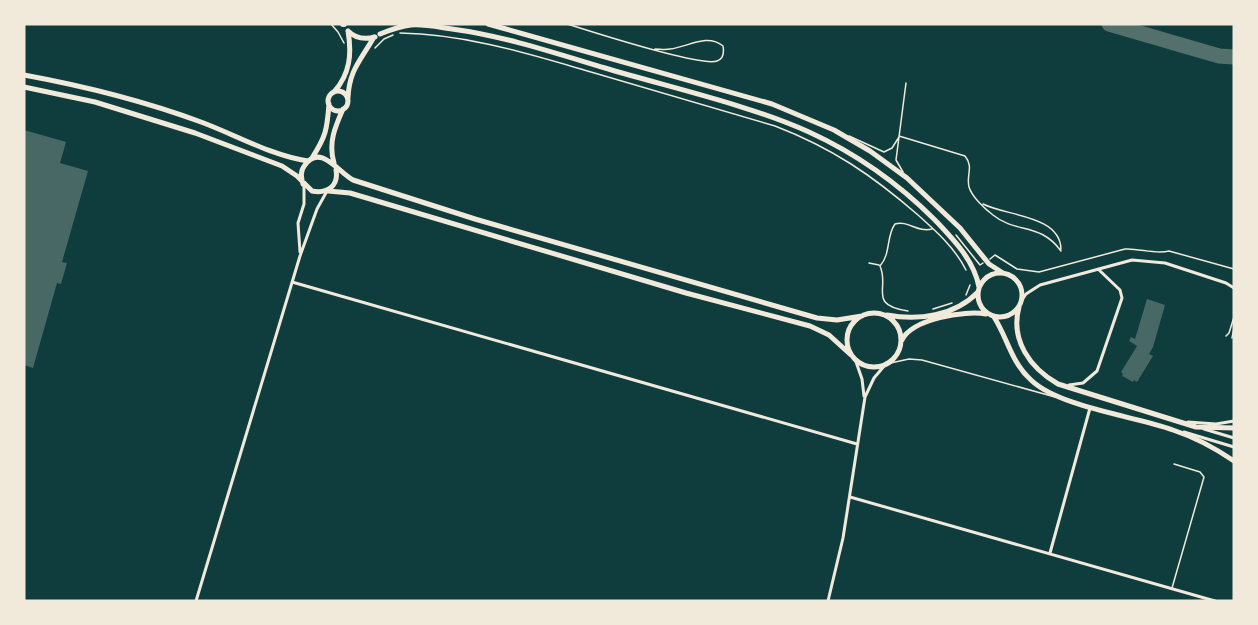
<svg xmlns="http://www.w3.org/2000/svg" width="1258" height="625" viewBox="0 0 1258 625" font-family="'Archivo Narrow',sans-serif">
  <rect width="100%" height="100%" fill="#0f3d3e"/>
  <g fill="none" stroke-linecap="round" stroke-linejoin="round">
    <path stroke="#53706d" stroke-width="15" d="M1109,24l110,32 15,1"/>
  </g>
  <path fill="#486865" d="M24,130l42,12 -6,21 28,8 -26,91 5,1 -6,21 -4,-1 -24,85 -9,-3z
    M1147,299l18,6 -12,42 -4,7 4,2 -16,26 -3,-2 -1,2 -11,-6 1,-2 -2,-2 16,-26 -8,-5 2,-4 4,2z"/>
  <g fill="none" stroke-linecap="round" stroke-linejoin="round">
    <path stroke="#f1e9da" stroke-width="1.5" d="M331,24l7,8 6,11
      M400,33c66,1 129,21 191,39 62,18 123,36 184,54 57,22 97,49 143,89 18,16 37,33 48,55
      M375,48l9,-9 9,-4
      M956,235l24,30 3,-2
      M990,259l5,-4 22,14 22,3 86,-23c14,-1 31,6 44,2l65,18
      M869,263l10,2
      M966,295l4,-10
      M933,309l19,-6
      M908,311c-41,-6 -18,-23 -28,-45 11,-12 6,-30 15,-42 13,-4 23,9 37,5"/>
    <path stroke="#f1e9da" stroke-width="1.5" d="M567,24c22,7 135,43 150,37 7,-2 7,-9 6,-15 -16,-13 -35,1 -53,3 -5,1 -10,0 -15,0
      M849,136l35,16 8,-4 7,-11
      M899,136l66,20c9,11 1,19 4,31 3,10 16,22 24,28 23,19 47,7 68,36
      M903,172l-7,-12 10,-77
      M983,204c23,12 77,11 78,45
      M1226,336l3,-3 5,-16
      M1232,338l2,-10
      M886,364l23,-5 13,1 133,37
      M1172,588l32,-111 -4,-5 -26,-8"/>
    <path stroke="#f1e9da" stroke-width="3" d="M300,252l-2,-29 6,-19v-20
      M292,282l565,162
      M1022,300l4,-6 14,-9 92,-25 33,3 61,20 8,5
      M855,359l7,20 2,17
      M1069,385l14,-2 14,-12 25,-73 -2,-8 -22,-21
      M1188,422l28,2 18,-3
      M1204,429l30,9
      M1184,432l50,15
      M850,497l365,104
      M1050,553l40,-145
      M196,601l104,-345 17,-47 10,-18
      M828,601l15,-63 22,-141 9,-19 11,-13"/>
    <path stroke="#f1e9da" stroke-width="5" d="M488,24l284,80 62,26 36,21 37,27 53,50 29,36 14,9
      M348,31c7,7 16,9 27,6
      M380,34c10,-4 20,-8 31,-9 13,-1 27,2 41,4 52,7 103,24 153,39 67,20 141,36 204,64 46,21 90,52 126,88 18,19 39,40 44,67
      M24,75c60,11 120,26 177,47 35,13 69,33 107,39
      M24,87l71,15 100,31 87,33 15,10 15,15c15,3 27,-5 24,-21
      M328 101a10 10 0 1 1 20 0a10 10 0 1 1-20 0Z
      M334,92c16,-18 18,-38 14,-61
      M348,98c1,-28 13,-38 26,-61
      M312,158c14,-22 15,-28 17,-54
      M334,163c-6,-20 1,-36 9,-54
      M303,184c-2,-7 -3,-13 2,-19 15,-22 34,8 48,15l122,39 342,99 20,2 25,-4
      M328,191l22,2 336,100 124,33 19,9 22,20
      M978 295a22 22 0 1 1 44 0a22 22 0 1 1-44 0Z
      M1019,307c-9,33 11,61 39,77l138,43 38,1
      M847 340a27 27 0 1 1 54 0a27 27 0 1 1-54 0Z
      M887,315c31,6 68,1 91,-23
      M994,317c14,22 17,45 37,63 28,27 103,36 142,50 21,7 42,18 61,31
      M902,340c10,-21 63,-30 84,-26"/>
    <path stroke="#f1e9da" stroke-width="6" d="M343,24h1"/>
  </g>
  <rect width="1258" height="625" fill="none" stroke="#f1e9da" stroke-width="51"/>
</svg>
